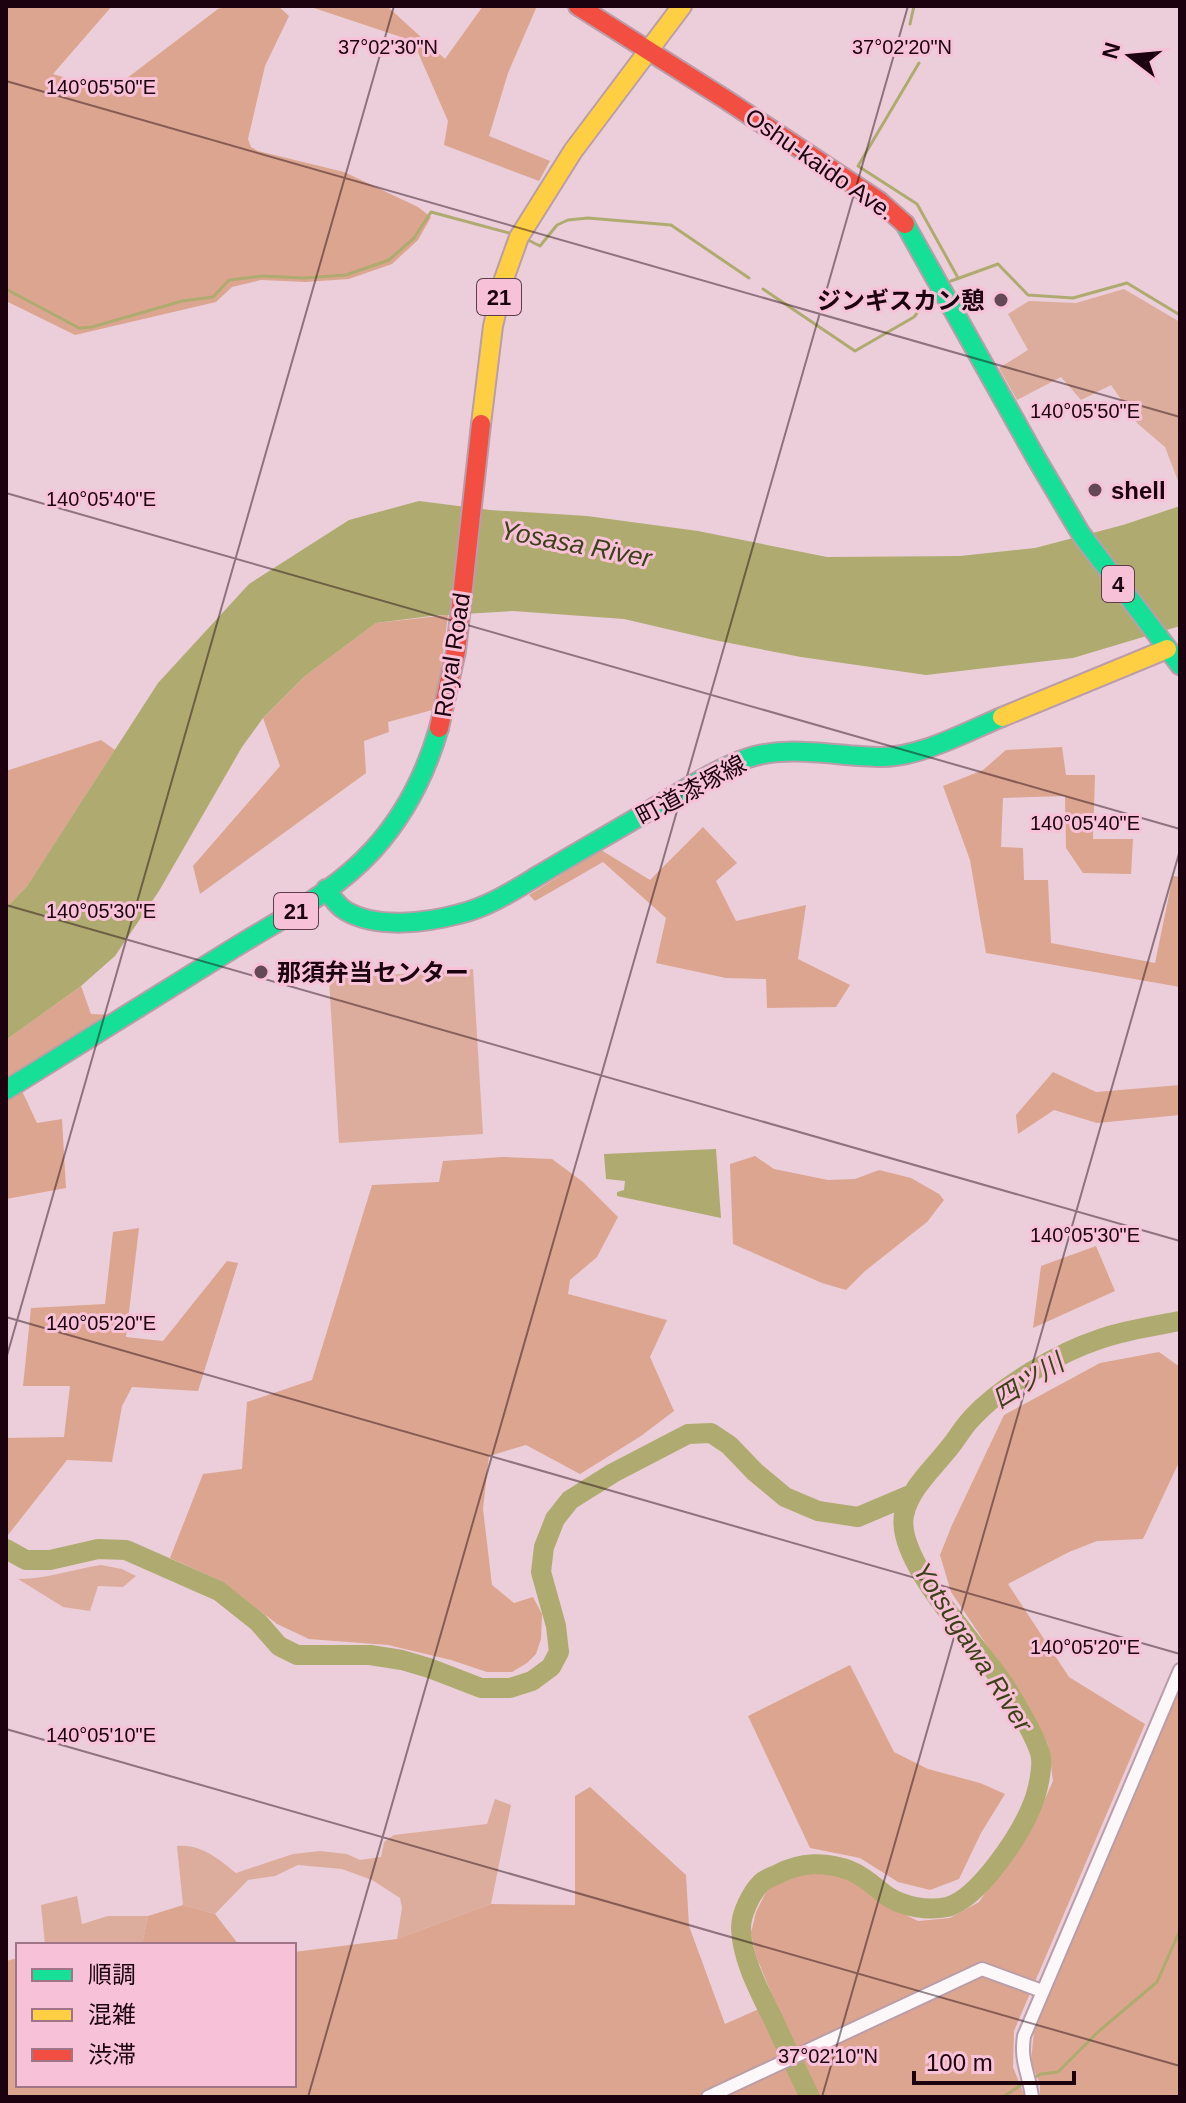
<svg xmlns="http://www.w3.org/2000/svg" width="1186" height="2103" viewBox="0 0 1186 2103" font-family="Helvetica,'Noto Sans JP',sans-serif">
  <rect width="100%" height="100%" fill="#ebceda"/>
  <path fill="#dcad9c" d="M1124,289l56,33v164l-15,-39 -27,-23 -27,-39 -30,15 -20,-23 -44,23 -18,-32 29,-18 -20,-36 21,-13 47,2z
    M473,969l10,165 -144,9 -10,-164z
    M101,1565l21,4 14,7 -13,11 -25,-1 -8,25 -27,-4 -45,-28c29,0 55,-10 83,-14z
    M495,1799l16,6 -20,99 -94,35 5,-31 -2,-10 -28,-18 -30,-11 -44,-4 -23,11 -27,4 -33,34 -32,-9 -6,-59c23,-3 42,13 59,27l57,-19 27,-3 27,3 13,6 21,-3 3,-15 10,-7 93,-11z
    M77,1896l5,28 26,-8h40l-6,29h-97l-4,-40z"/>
  <path fill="#dca58f" d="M6,6h106l-59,68 57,17 108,-82 11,-3h49l11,10 -24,50 -17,73 3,8 7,4 86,21 74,35 13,10 -13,23 -26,24 -43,15 -44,3 -44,-2 -29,7 -16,15 -141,33 -69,-34z
    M315,6h72l58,53 38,-53h54l-29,67 -19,63 61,25 -11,20 -95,-36 4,-24 -35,-80 -99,-33z
    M448,615l-12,94 -48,13 1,10 -25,9 2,32 -166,121 -7,-28 87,-100 -17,-48 42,-42 71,-53z
    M101,740l14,10 -88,136 -21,22v-137z
    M1062,747l4,28h29l-2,64h40l-2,35 -48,-1 -17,-25 -1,-52 -62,2 -2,49 22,1 1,32h24l3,63 104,20 18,-87 7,1v110l-194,-34 -16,-93 -27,-74 40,-16 23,-20z
    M703,827l34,36 -21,18 20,40 70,-16 -8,54 52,26 -14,22 -69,1 -1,-29 -40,-1 -70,-15 10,-45 -63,-56 -68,39 -6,-6 72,-45 49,30z
    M81,986l10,28 22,1 -107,64v-39z
    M1053,1072l43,20 84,-7v30l-83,8 -43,-13 -36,24 -2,-19z
    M22,1091l15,32 25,-4 4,69 -60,11v-100z
    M755,1156l19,13 54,11 27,-1 24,-9 32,8 28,16 5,6 -17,22 -62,49 -19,19 -24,-7 -89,-39 -3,-80z
    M503,1157l49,2 31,23 35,35 -21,40 -27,23 -2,14 99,26 -17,37 24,54 -33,25 -61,38 -54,-29 -37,11 -6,53 9,76 22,18 19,-6 9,17 -1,25 -5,15 -9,9 -15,9h-25l-36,-12 -63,-15 -79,-6 -32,-15 -54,-42 -53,-24 33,-84 39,-5 5,-67 65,-22 60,-195 67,-3 4,-21z
    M139,1228l-13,109 37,4 64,-80 11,2 -40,128 -66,-4 -10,19 -10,56 -45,-2 -59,75 -2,-1v-96l58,-1 6,-51h-47l8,-78 74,-4 8,-72z
    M1096,1246l19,45 -82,37 8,-62z
    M1159,1352l21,15v93l-37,79 -46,2 -28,11 -61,32 61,93 76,47 -131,307 -1,36 12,30h-1019v-136l12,-3v127h276v-133l103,-13 94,-35 84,1v-109l15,-9 96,88 3,51 36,98 50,-22 -19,-46 -5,-23 5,-21 11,-22 22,-13 16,-5 16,-2 35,9 28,25 34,17 32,-3 29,-16 57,-83 17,-38 -5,-37 -25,-45 -72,-107 -11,-37 12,-30 52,-110 96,-52z
    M850,1665l44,87 34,17 52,14 25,11 -24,39 -22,46 -29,11 -32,-8 -38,-24 -50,-10 -62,-132z
    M1180,1689v408h-140v-13l-9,-22 3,-31z
    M183,1905l32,9 24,31h-97l6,-29z"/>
  <path fill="#afab70" d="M419,501l71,9 97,6 111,15 129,26 133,-1 75,-8 88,-23 57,-19v120l-107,32 -147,17 -125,-18 -87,-17 -90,-21 -111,-8 -82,5 -55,7 -71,53 -42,42 -21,29 -83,144 -44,65 -34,30 -75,54v-132l21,-22 131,-203 91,-99 100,-64z
    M716,1149l5,69 -104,-22v-4l7,-2 1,-9 -19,-2 -2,-25z"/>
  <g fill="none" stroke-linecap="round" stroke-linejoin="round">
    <path stroke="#afab70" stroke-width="3" d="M910,24l4,-18
      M919,63l-61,103 59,38 40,72
      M528,240l12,6 17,-21 11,-5 20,-2 83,7 78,53
      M951,281l47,-17 30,31 45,3 54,-15 53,32
      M6,289l73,39 13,-1 90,-26 31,-4 16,-17 33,-4 42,2 42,-3 43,-15 25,-22 17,-26 82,22
      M763,289l92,62 59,-34 20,-26
      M1033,2078l8,-4 17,-2 41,-41 58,-49 23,-52
      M1003,2097l24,-16"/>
    <path stroke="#afab70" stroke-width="20" d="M6,1549l20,11h24l48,-11 28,1 93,41 39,31 21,24 18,9h73l32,5 27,8 52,20h29l22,-7 19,-14 8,-15 -3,-26 -15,-54 3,-25 11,-28 15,-19 43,-27 75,-39 23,-1 18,12 26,27 30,25 33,14 40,6 52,-22
      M810,2097c-12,-25 -24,-49 -35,-74 -14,-29 -33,-62 -34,-95 0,-14 10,-35 20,-45 4,-4 12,-7 17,-9 22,-12 49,-13 73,-3 13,5 24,16 36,25 17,11 40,15 60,11 31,-8 72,-70 84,-99 6,-13 13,-42 9,-55 -4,-15 -26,-53 -35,-67 -25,-39 -110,-124 -101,-171 6,-28 32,-49 49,-72 6,-8 12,-18 19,-25 29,-32 88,-66 128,-79 25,-9 54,-13 80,-18"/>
    <defs>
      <path id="street" d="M708,2097l274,-128 60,22
        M1032,2097c-3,-24 -12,-35 -8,-61l156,-366"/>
      <path id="fast" d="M905,224l131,234 45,76 99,131
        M326,889c6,8 11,17 20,22 31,18 80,12 113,3 30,-7 57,-25 82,-40 40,-24 81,-47 121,-71 27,-16 56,-35 86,-45 42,-14 90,-1 133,-1 40,0 85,-25 121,-40
        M6,1090c76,-47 152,-94 228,-142 47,-29 101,-56 139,-98 31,-34 53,-77 66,-122"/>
      <path id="slow" d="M481,424l12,-98 11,-47 15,-42 54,-86 109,-145
        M1002,717l165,-68"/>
      <path id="jam" d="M578,6l147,93 154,102 26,23
        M439,728l17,-77 25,-227"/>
    </defs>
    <use href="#street" stroke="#ba9da9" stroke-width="16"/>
    <use href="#fast" stroke="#ba9da9" stroke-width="22"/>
    <use href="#slow" stroke="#ba9da9" stroke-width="22"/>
    <use href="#jam" stroke="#ba9da9" stroke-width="22"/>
    <use href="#street" stroke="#fcf8f9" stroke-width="12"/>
    <use href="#fast" stroke="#16e098" stroke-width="18"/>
    <use href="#slow" stroke="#ffcf43" stroke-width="18"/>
    <use href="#jam" stroke="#f24e42" stroke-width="18"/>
  </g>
  <path fill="none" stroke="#1c020e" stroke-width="2" stroke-opacity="0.45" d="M6,81l1174,336M6,493l1174,336M6,905l1174,336M6,1317l1174,337M6,1359l388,-1353M6,1729l1174,337M308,2097l600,-2091M822,2097l358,-1247"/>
  <g fill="#644955" stroke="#f7c2d7" stroke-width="3">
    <circle cx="1001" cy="300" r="8"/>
    <circle cx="1095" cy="490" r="8"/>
    <circle cx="261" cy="972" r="8"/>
  </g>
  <g text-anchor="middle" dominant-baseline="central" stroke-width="6" stroke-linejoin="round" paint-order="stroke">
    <g fill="#f7c2d7" stroke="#5e3c4a" stroke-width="2">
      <rect x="477" y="279" width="44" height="36" rx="6"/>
      <rect x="1102" y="566" width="32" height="36" rx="6"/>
      <rect x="274" y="893" width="44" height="36" rx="6"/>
    </g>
    <g font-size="22" font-weight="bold" fill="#1c020e">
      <text x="499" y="297">21</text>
      <text x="1118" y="584">4</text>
      <text x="296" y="911">21</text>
    </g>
    <g font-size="24" fill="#1c020e" stroke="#f7c2d7">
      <text transform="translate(820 164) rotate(35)">Oshu-kaido Ave.</text>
      <text transform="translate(452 655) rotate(-81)">Royal Road</text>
      <text transform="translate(691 790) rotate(-28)">町道漆塚線</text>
    </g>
    <g font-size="24" font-weight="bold" fill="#1c020e" stroke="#f7c2d7" text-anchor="start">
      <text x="985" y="300" text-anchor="end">ジンギスカン憩</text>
      <text x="1111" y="490">shell</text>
      <text x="277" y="972">那須弁当センター</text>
    </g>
    <g font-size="26" font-style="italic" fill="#3d401a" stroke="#f7c2d7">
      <text transform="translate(576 544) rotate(11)">Yosasa River</text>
      <text transform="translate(1028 1381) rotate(-32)">四ツ川</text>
      <text transform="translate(973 1647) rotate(57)">Yotsugawa River</text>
    </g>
  </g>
  <g font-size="20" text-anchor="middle" fill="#1c020e" stroke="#f7c2d7" stroke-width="6" stroke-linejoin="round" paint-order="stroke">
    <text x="388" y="54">37°02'30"N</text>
    <text x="902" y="54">37°02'20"N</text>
    <text x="101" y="94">140°05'50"E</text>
    <text x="1085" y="418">140°05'50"E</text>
    <text x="101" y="506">140°05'40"E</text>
    <text x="1085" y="830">140°05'40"E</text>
    <text x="101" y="918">140°05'30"E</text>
    <text x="1085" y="1242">140°05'30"E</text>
    <text x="101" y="1330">140°05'20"E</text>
    <text x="1085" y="1654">140°05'20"E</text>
    <text x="101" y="1742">140°05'10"E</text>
    <text x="828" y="2063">37°02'10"N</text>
  </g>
  <rect width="1186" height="2103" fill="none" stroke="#1c020e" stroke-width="16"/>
  <rect x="16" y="1943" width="280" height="144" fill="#f7c2d7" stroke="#9f7587" stroke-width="2"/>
  <rect x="32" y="1969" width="40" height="12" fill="#16e098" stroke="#9f7587" stroke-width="2"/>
  <text x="88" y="1983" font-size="24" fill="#1c020e">順調</text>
  <rect x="32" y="2009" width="40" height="12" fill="#ffcf43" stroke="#9f7587" stroke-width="2"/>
  <text x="88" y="2023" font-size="24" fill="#1c020e">混雑</text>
  <rect x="32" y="2049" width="40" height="12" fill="#f24e42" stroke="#9f7587" stroke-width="2"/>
  <text x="88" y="2063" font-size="24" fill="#1c020e">渋滞</text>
  <g transform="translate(1130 56) rotate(286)" stroke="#f7c2d7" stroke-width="6" paint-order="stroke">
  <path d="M0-6L14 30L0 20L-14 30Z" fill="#1c020e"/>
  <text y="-12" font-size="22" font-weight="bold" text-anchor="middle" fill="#1c020e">N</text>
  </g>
  <path d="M914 2071v12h160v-12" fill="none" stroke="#1c020e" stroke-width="4"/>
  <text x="926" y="2071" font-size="24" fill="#1c020e" stroke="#f7c2d7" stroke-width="6" paint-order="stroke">100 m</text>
</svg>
